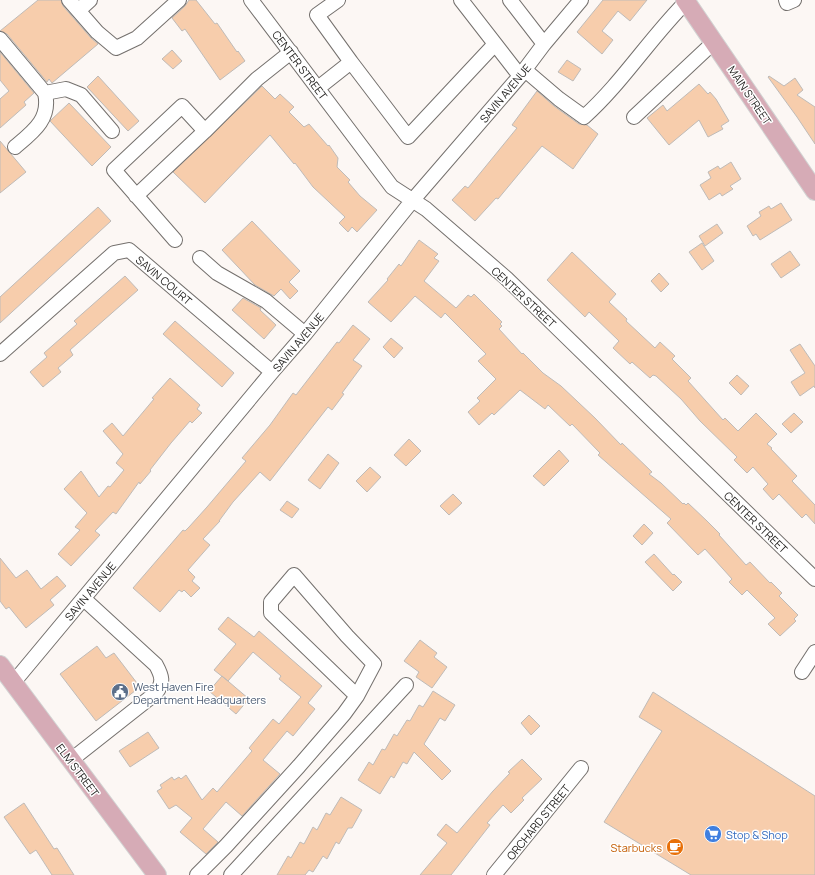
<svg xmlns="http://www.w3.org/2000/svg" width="815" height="875" viewBox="0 0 815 875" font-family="Manrope,sans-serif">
  <rect width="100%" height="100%" fill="#fcf7f4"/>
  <path fill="#f7cdac" stroke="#bfbbb8" d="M38,0h23l2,6 28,32 7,6 -46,39 -3,-4 -2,3 -40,-48 -7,-3z
    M189,0h7l19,24 2,-1 20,29 1,-1 7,10 -25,19 -35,-51 -3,2 -10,-13 13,-12z
    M603,0h44l-17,21 -12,-10 -16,20 11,9 -11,14 -25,-22z
    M172,50l10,11 -9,8 -11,-10z
    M0,52l34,41 -10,9 2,3 -26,23v-29l9,-8 -9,-11z
    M567,60l14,9 -8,12 -15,-9z
    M98,76l41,45 -11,10 -41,-44z
    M769,76l15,10 11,-8 8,12 -6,5 18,12v37l-18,-27 -29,-40z
    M699,84l9,10 2,-2 6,7 13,22 -8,5 2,3 -15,8 -9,-17 -30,25 -22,-27 16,-13 4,6z
    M262,86l13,13 5,-5 14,13 -5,5 15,15 5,-3 19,22 1,-1 9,13 -1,9 13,13 -2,2 12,14 17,14 -20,22 -5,-5 -4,5 -9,-9 6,-6 -32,-30 -18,-24 -1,1 -24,-29 -65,68 -32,-31z
    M537,91l17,15 25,18 8,1 11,9 -25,35 -31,-23 -44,53 -2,-1 -21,23 -23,-21 13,-14 3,2 49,-60 -5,-3z
    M69,103l42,44 -19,19 -42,-45z
    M0,141l26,31 -26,21z
    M731,162l10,17 -11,7 3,3 -11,7 -2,-3 -11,7 -9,-15 11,-7 -3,-6 10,-6 2,3z
    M781,203l11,17 -32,20 -4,-6 -3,2 -6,-10 14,-10 -2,-4 10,-6 2,3z
    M98,207l13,14 -111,102v-26z
    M252,221l48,50 -11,11 9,9 -8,8 -9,-10 -7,7 -19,-11 -33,-35z
    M717,224l6,9 -18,13 -6,-10z
    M419,240l19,14 -4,4 5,3 -15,20 32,27 12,-13 3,2 3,-3 28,28 -2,2 2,2 -3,3 23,25 1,-1 20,20 18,13 34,32 26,27 1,-2 30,29 -3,2 12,9 22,21 1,-1 2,2 2,-2 19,18 13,13 -1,1 27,30 4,-3 20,21 1,-1 11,11 -3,3 19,19 -4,4 2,2 -16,15 -12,-12 7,-6 -28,-28 -5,5 -13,-13 3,-3 -27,-30 -7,6 -31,-32 4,-4 -73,-64 2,-2 -28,-29 -2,2 -22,-21 -3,4 -25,-19 -26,25 -2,-2 -13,12 -11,-13 12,-11 -3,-3 19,-19 -18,-18 8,-7 -41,-41 -4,5 -26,-22 -24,26 -23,-20 20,-22 -1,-1 12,-15 2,2z
    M702,243l12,18 -12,9 -13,-18z
    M790,251l10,14 -19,13 -10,-14z
    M572,252l44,42 -7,8 18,17 -1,2 29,27 5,-6 15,14 -3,3 19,19 -3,3 35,39 2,-2 13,13 18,-18 21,21 -10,10 5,4 -1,1 26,27 -5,5 23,24v19l-9,-10 -4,4 -23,-24 -6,6 -10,-11 5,-5 -15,-17 -6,6 -13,-13 3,-3 -37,-36 -19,-22 -25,-23 -3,-1 -3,3 -18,-16 -2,2 -17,-16 6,-7 -30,-29 -4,5 -38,-37z
    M659,273l10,11 -8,8 -10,-11z
    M125,276l13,14 -68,60 3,5 -15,13 3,4 -18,15 -13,-15 17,-15 -3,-4 33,-29 -3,-3z
    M243,298l18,10 -1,2 16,15 -12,14 -32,-29z
    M175,321l59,52 -12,14 -59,-53z
    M353,325l17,14 -17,21 9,6 -20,27 2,1 -12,16 -4,-3 -58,74 -10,-9 -27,30 -14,19h1l-17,18 7,6 -22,25 7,7 -3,4 8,7 -9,9 -7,-7 -2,2 -3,-2 -19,22 -27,-24 50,-58 2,1 4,-4 18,-20 39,-46 -4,-3 28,-33 23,-32 3,2 41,-53 2,1z
    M391,338l12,10 -9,10 -11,-11z
    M800,344l15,22v22l-1,-2 -14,10 -9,-14 14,-9 -15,-23z
    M737,375l12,11 -8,9 -12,-12z
    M170,378l30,27 -3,4 5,4 -10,10 -2,-2 -19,22 -21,27 1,1 -11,13 -1,-2 -23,32 -3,-2 -18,19 5,4 -29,31 -13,-12 22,-24 -5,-3 12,-14 -23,-24 17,-18 18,26 9,-11 2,1 14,-17 -8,-7 7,-9 -20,-23 9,-8 11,13 31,-37 -2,-1z
    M794,413l9,9 -12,11 -9,-9z
    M409,439l12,12 -15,15 -12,-11z
    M559,450l10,11 -25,25 -11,-10z
    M328,454l11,9 -19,26 -12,-9z
    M370,467l11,10 -14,15 -11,-11z
    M453,494l9,9 -13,12 -9,-9z
    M287,501l12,8 -7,9 -12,-8z
    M644,524l9,9 -11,12 -9,-9z
    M654,554l19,21 1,-1 8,8 -9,9 -28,-29z
    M0,558l16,20 11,-8 14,19 16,-13 9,10 -16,14 4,5 -28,23 -17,-21 -3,2 -6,-8z
    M228,617l26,20 5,-6 63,55 -14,17 7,6 -22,27 -6,-5 -24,29 17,14 -38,42 -16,-14 -23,27 15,13 -12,12 -26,-22 12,-14 -16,-13 -7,4 -12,-18 5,-3 -2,-3 12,-8 2,3 5,-3 2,2 5,-4 16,25 11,-12 4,4 35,-41 -3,-3 24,-29 6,5 22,-27 -22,-18 2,-3 -28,-24 -25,29 -14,-11 22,-26 -18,-15z
    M420,640l17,13 -3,4 13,10 -15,21 -16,-11 3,-5 -15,-11z
    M97,646l9,12 8,-5 26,34 -44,34 -36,-47z
    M222,676l27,23 -13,15 -27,-23z
    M433,691l22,14 -10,16 -5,-3 -16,26 27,27 -9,9 -28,-28 -7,12 -4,-2 -9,16 -3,-2 -11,18 -22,-14 11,-18 4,3 9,-16 3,1 9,-16 3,2 10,-16 3,1 9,-16 4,2z
    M653,692l162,104v79h-124l-87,-53 58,-91 -23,-14z
    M529,715l11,11 -9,9 -10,-12z
    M148,732l11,16 -29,19 -11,-16z
    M522,759l20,20 -20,19 2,2 -13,13 -8,-8 -16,18 3,2 -39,50h-31l27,-32 -10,-8 9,-11 11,9 36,-42 17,-18 -2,-1z
    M341,797l21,13 -10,18h-4l-9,16 -3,-2 -9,17 -4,-3 -10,16 -4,-2 -4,5h-28l11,-19 3,2 9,-16 4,2 9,-17 4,3 9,-17 4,2z
    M24,803l30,46 3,-1 17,27h-22l-16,-25 -6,4 -26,-37z"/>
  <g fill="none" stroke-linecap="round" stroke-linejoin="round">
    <defs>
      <path id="minor" d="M69,0l28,32 19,16 21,-10 42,-38
        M251,0l141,187 34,22 80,69 309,301
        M461,0l59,76
        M510,0l34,44
        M786,0l1,3 7,-3
        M79,10l11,-10
        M0,39l45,54c6,26 -12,39 -30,54
        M351,62l57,75 87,-93
        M525,70l34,29 25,18c38,-34 66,-79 102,-115
        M318,88l33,-26 -34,-47 21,-15
        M45,93l21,-4 15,6 31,36
        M634,117l80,-75
        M136,196l69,-65 52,-52 34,-27
        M175,240l-61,-70 68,-64 23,25
        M200,258l17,15 49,28 39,33
        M0,354l114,-101 15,-3 143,122
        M802,672l13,-20
        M13,683l259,-311 33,-38 107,-133 108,-125 24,-32 37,-44
        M71,760l85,-67c8,-11 6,-17 0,-28l-72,-66
        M197,875l29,-29 73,-80 45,-52 13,-18 17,-32 -27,-28 -53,-61 -23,27v11l86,83
        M231,875l175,-190
        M494,875l87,-107"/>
      <path id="major" d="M685,0l130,191
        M0,665l157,210"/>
    </defs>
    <use href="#minor" stroke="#74706d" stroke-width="16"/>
    <use href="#major" stroke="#d2d2d2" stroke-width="20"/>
    <use href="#minor" stroke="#fff" stroke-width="14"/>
    <use href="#major" stroke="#d6abb6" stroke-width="18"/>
  </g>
  <defs>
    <symbol id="civic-disc" viewBox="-11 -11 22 22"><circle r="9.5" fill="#5c6f8a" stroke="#fff"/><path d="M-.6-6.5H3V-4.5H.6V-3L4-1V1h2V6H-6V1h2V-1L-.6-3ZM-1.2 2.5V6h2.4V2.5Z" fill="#fff"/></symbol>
    <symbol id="supermarket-disc" viewBox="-11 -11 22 22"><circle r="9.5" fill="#3f7fe0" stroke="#fff"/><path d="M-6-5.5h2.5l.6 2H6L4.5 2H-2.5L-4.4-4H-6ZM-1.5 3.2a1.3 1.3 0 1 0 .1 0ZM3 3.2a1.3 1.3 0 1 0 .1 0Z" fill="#fff"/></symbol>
    <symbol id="cafe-disc" viewBox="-11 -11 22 22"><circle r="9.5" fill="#e8710a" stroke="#fff"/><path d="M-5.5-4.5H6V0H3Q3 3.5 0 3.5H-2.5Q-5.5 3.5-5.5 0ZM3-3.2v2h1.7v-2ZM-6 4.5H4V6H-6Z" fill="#fff"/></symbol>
  </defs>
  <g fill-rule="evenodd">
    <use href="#civic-disc" x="110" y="682" width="20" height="20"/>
    <use href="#supermarket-disc" x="703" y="824" width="20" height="20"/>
    <use href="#cafe-disc" x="665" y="837" width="20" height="20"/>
  </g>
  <g text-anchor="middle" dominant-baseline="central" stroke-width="3" stroke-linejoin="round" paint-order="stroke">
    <g font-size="11" fill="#201f1d" stroke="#fff">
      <text transform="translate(300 65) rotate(53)">CENTER STREET</text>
      <text transform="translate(505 93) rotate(-50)">SAVIN AVENUE</text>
      <text transform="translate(750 95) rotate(56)">MAIN STREET</text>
      <text transform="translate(164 280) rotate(40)">SAVIN COURT</text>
      <text transform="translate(524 297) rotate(43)">CENTER STREET</text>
      <text transform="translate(298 342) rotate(-50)">SAVIN AVENUE</text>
      <text transform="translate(756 522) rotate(44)">CENTER STREET</text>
      <text transform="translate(90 591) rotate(-50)">SAVIN AVENUE</text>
      <text transform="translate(78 770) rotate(53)">ELM STREET</text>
      <text transform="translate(538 822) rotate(-51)">ORCHARD STREET</text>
    </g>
    <g font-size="11" fill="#4e5e75" stroke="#fff" text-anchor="start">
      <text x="133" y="686">West Haven Fire<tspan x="133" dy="13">Department Headquarters</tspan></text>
    </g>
    <g font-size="11" fill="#366cbe" stroke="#fff" text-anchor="start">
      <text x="726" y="834">Stop &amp; Shop</text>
    </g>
    <g font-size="11" fill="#c56008" stroke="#fff" text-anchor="end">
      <text x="662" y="847">Starbucks</text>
    </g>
  </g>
</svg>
